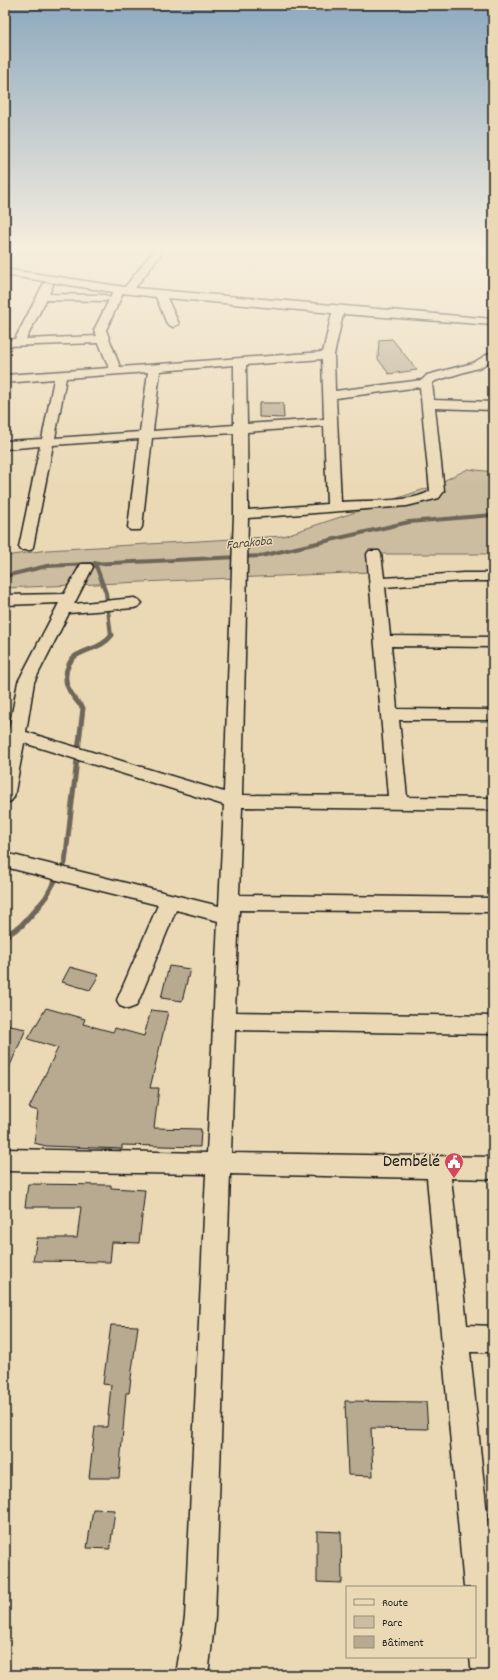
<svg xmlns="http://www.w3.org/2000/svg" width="498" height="1680" viewBox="0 0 498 1680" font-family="Dekko,sans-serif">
  <rect width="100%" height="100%" fill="#ebd9b6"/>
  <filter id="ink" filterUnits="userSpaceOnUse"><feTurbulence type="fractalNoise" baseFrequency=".025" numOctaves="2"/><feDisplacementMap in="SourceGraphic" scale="8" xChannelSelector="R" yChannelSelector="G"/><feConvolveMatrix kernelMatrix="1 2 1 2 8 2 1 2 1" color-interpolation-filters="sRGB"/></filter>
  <g filter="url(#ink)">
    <path fill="#cdbda0" stroke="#746c5e" d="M468,469l25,3v82h-120l-2,18 -366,16v-32l42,-6 236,-14 148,-49z"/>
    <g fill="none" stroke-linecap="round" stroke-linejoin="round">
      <path stroke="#6e6659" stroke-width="4" d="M95,563l11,30 5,43
        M5,576l42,-10 214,-10 148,-34 84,-7"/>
      <path stroke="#6e6659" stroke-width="5" d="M38,907l8,-10 19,-34 18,-155c-12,-13 -23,-26 -14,-44 2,-4 4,-7 8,-9 13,-7 26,-8 35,-20"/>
      <path stroke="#6e6659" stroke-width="6" d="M5,936l16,-10 18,-20"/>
    </g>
    <path fill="#b8aa90" stroke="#1c1c1c" d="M392,339l25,31 -28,4 -11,-15 1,-19z
      M259,403h24l1,15 -25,-1z
      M169,966l21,3 -8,32 -21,-3z
      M70,967l29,8 -9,15 -28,-8z
      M46,1008l39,11 -2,5 30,8 2,-4 29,8 7,-26 17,2 -18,76h9l-5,40 47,1 -1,18 -78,-2v4l-76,-3 -12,-3 4,-32 -9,-3 29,-60 -30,-9z
      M5,1025l21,4 -21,48z
      M28,1184l83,1v3l34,2 -6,53 -27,-1 -2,20 -77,-1 4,-23h40l4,-31h-56z
      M111,1325l27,1 -9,67h-3l-7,85h-30l6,-51h12l4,-42 -8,-1z
      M345,1401l81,1 2,27 -57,-1 2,48 -25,-1z
      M93,1509l22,1 -5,39 -23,-1z
      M317,1531l24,1 1,51 -25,-1z"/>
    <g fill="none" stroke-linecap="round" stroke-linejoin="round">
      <defs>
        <path id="minor" d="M154,250h10l-29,38 358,31v6l-150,-11 -9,41 1,36 87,-11 5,-5 46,-12 20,-12v8l-12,8 -46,14 -3,3 2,16 59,2v8l-58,-2 9,83 -5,7 -32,8 -159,12 -6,277 146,1 -21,-242 2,-3h10l2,3 3,24 79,-5h30v8h-30l-78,6 5,49 103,1v10l-102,-1 6,63 96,1v10h-94l8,77 86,1v12l-251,-3 -3,88 254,3v14l-254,-2 -4,102 258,4v18l-258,-4 -4,123 262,4v22l-42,-1 16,147 26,1v26h-23l23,220v103h-21l-2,-18h5v-70h-11l-37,-409 -197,-4 -15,443 -7,58h-32l9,-58 21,-443 -201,-3v-22l202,4 11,-232 -42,-11 -37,90 -3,6 -8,3 -8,-3 -3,-6 41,-95 -153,-38v-14l214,53 5,-101 -200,-62 -10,54 -3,4 -6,2 2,-62h-2v-12h4l9,-47 41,-79 -54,2v-10l59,-1 17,-30h10l2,3 -19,37 60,-6 5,2 3,3 -3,3 -5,2 -65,5 -35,69 -8,50 198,60 10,-278v-81l-82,5 -10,89 -2,3h-10l-2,-3 11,-88 -86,6 -20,102 -2,3h-10l-2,-3 21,-101 -35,3v-8l37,-2 12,-60 -49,4v-8l104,-7 -10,-25 -94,3v-6l10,-1 29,-56h8l1,2 -4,9 56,1 5,3 3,-6 -108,-17v-6l120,18zM123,293l33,4 11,27 6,3 6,-3 -12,-26 165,15 -9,39 -203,15 -14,-37zM46,300l59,1 4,-1 -15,30 3,6 -71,3zM322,359l2,60 -77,5 -1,-59zM234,365v60l-81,6 7,-60zM148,372l-8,60 -85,6 11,-60zM420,387l10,104c-16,12 -68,9 -89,11l-5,-104zM324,426l3,78 -79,6 -1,-78z"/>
      </defs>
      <use href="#minor" stroke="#1c1c1c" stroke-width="3"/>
      <use href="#minor" fill="#ebd9b6" fill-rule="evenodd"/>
    </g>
  </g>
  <linearGradient id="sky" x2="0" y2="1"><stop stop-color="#8da9bf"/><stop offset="0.51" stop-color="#f6eede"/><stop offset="1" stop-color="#f6eede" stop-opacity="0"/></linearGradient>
  <rect width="498" height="486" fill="url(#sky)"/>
  <defs>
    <symbol id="civic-pin" viewBox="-11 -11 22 30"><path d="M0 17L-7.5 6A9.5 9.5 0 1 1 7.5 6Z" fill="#d1495b" stroke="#ebd9b6"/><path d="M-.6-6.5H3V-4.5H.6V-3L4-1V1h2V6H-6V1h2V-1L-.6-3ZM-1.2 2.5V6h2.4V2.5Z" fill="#fff"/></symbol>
  </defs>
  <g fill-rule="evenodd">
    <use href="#civic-pin" x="443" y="1151" width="22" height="30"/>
  </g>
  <g text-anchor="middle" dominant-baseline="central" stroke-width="3" stroke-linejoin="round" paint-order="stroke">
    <g font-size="13" font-style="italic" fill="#4c4740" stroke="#ebd9b6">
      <text transform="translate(249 544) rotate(-6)">Farakoba</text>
    </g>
    <g font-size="18" fill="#1c1c1c" stroke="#ebd9b6" text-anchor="end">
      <text x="440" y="1162">Dembélé</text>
    </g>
  </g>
  <rect width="498" height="1680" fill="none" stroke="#ebd9b6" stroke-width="20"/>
  <rect x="10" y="10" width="478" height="1660" fill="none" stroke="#1c1c1c" stroke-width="1.5" filter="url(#ink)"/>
  <rect x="346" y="1586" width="130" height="72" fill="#ebd9b6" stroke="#988d78"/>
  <rect x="354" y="1599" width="20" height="6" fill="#ebd9b6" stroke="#988d78"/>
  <text x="382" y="1606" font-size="12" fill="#1c1c1c">Route</text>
  <rect x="354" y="1616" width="20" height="12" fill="#cdbda0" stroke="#988d78"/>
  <text x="382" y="1626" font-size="12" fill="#1c1c1c">Parc</text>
  <rect x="354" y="1636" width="20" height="12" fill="#b8aa90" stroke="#988d78"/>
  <text x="382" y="1646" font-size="12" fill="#1c1c1c">Bâtiment</text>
</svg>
